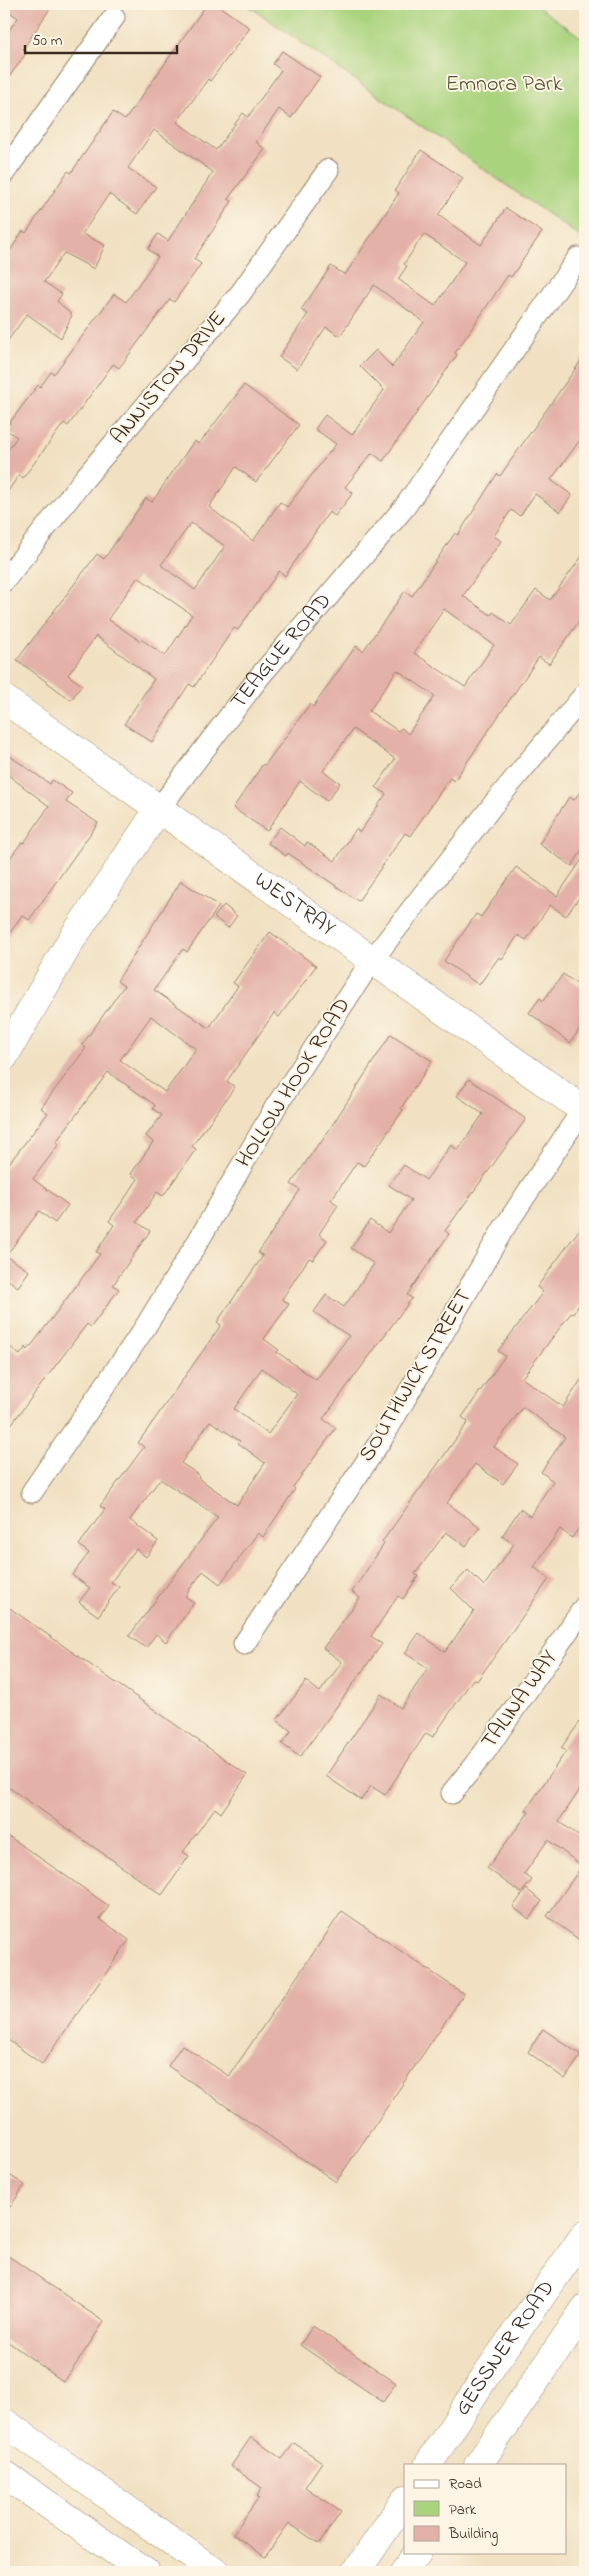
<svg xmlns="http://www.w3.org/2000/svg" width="589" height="2576" viewBox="0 0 589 2576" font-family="'Indie Flower',sans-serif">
  <rect width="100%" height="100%" fill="#fcf5e5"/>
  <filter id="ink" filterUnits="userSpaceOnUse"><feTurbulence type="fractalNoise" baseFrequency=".02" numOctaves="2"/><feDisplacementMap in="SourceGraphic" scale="10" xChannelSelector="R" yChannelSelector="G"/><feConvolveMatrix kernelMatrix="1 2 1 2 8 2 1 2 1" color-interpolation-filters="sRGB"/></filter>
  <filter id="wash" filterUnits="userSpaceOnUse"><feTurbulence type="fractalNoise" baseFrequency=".0096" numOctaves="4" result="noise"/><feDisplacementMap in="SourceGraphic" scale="20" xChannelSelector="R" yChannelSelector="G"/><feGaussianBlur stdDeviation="1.12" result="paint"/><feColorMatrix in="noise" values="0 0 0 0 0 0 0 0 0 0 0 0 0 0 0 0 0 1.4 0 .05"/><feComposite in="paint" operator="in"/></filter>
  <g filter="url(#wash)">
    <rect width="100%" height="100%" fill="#f1e1c2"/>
    <path fill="#aad37e" stroke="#727e4e" d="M246,4h288l51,36v200z"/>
    <g id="blocks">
      <path fill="#e4b1a8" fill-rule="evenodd" d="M4,4h49l-30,45 4,3 -23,32v-47l14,-19 -14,-10z
        M207,4h9l34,24 -40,53 -2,-2 -31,43 39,28 27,-37 5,4 33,-47 -8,-6 9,-13 38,26 -29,41 -12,-9 -23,33 9,7 -37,50 4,2 -38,58 7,5 -27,38 -4,-3 -51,69 -6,-4 -45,62 -4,-3 -41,55 -4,-3 -15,22v-42l13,-18 -12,-8 33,-44 2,2 11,-15 3,2 60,-80 12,8 32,-45 -10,-8 10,-15 10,7 45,-69 -59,-42 -26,38 28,19 -19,27 -28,-20 -27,40 23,11 -11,24 -30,-16 -20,29 18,12 -5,7 15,14 -11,23 -34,-24 -23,32v-86l19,-29 3,2 42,-62 3,2 42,-61 12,8z
        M421,150l42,28 -25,37 43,30 25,-37 36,24 -31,45 -3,-2 -53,78 2,2 -74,106 -11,-8 -27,34 8,6 -18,23 -6,-4 -44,64 -6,-5 -41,59 -4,-2 -40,59 -5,-3 -37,58 -28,-18 30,-45 -58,-43 -28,39 14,10 -11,15 -54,-40 80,-106 7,5 42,-61 6,4 42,-61 5,3 45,-59 55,40 -43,57 -20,-15 -27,40 44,34 27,-39 7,5 49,-63 -21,-15 10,-14 27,20 32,-45 -24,-24 16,-16 16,17 32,-45 -50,-37 -34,51 -14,-9 -29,42 -18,-12 29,-43 -7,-4 30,-44 14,9 54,-82 -4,-3zM424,234l41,28 -30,44 -37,-27 9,-13 -3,-2zM191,523l34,23 -30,44 -34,-25zM138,577l54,38 -27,41 -24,-17 -1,2 -32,-22z
        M585,355v78l-34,47 21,15 -12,17 -25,-18 -15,22 -9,-6 -17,26 7,5 -38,55 28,19 2,-3 18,13 25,-35 14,10 35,-48v61l-36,51 -10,-7 -85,124 -4,-3 -40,58 -5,-3 -47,68 -70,-48 -2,3 -18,-13 12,-16 25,19 2,-4 28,19 21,-32 4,3 26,-38 -10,-7 19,-28 -42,-30 -30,42 17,12 -13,18 -27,-20 -33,50 -34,-23 30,-44 2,1 45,-61 3,3 43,-61 7,5 42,-60 7,5 43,-63 3,2 39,-61 3,2zM444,609l50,36 -29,42 -51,-34zM397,670l38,26 -27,38 -6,-6 -4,3 -29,-20z
        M4,752l46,32 2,-4 20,13 -6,9 32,21 -69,97 -7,-5 -18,27v-76l18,-24 2,1 25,-37 -45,-34z
        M585,785v60l-13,21 -33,-22 30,-47 5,3z
        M585,855v34l-19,27 -16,-11 -24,35 -8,-5 -16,24 -3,-2 -20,28 -35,-24 32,-47 5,3 35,-50 41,29z
        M181,881l38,25 -32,46 -4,-3 -29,41 55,38 29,-42 -5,-3 37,-51 46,34 -37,51 -5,-4 -47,68 8,6 -43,59 4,3 -33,47 -6,-4 -20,30 13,9 -37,54 6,4 -28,38 -4,-3 -83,110v-92l16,13 6,-8 2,3 72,-96 -4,-2 18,-27 -5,-4 29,-42 -7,-5 22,-32 -7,-6 16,-21 -9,-6 2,-4 -47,-33 -52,70 3,2 -26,35 35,26 -13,18 -16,-12 -33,45 23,15 -11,16 -14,-10v-107l44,-57 -7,-5 45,-60 -4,-3 42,-59 -7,-5zM151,1016l45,33 -31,43 -45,-32z
        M224,905l13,11 -9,12 -14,-11z
        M563,974l22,16v31l-15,22 -41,-30 11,-15 3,3z
        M391,1034l41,27 -31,47 2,2 -39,56 -7,-4 -26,38 7,5 -19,29 8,6 -14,20 -4,-2 -27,41 7,5 -25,35 15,11 -2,2 39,28 33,-44 -35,-24 12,-17 18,12 30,-43 -23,-16 19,-28 18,13 23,-33 -22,-15 15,-20 22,15 25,-35 7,5 25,-36 -26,-18 12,-17 57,40 -81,112 4,3 -42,61 5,3 -89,121 13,9 -43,59 2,2 -32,48 -5,-4 -38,51 -17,-13 -18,25 9,7 -28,39 -10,-8 -10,14 -17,-12 89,-119 -58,-38 -30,41 28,21 -12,16 -10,-8 -25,33 8,5 -21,29 -19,-14 11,-14 -18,-13 17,-22 -10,-8 26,-36 -5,-3 44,-59 -6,-4 83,-118 -4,-3 46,-66 -5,-3 42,-63 -9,-6 28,-41 1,1zM262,1368l35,26 -29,40 -34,-25zM210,1421l30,20 -2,2 27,20 -28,42 -39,-27 1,-3 -18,-12z
        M585,1222v88l-6,-5 -6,9 -2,-1 -49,65 41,29 22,-33v144l-13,20 -12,-9 -26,38 15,12 -72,102 -4,-2 -40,58 -7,-4 -41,62 -14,-9 -10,14 -35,-24 55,-82 20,14 27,-40 -23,-15 14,-20 26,19 29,-41 -23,-23 17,-18 16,16 30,-42 -12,-8 18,-27 10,7 23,-35 -12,-9 24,-35 -42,-30 -29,40 24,17 -15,20 -28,-20 -28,39 33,24 -14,19 -20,-14 -31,42 3,2 -15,23 -5,-3 -27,40 11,8 -82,113 -18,-13 9,-13 -14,-11 29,-39 14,11 22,-30 -19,-14 37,-50 -8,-6 32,-48 -2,-2 86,-120 -6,-5 43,-61 -7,-5 45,-59 -6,-5z
        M4,1604l243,171 -26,38 -6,-5 -32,44 6,4 -27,39 -158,-111z
        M585,1715v67l-26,39 26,20v103l-38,-28 35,-50 -34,-26 -24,34 8,6 -11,13 -34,-25 42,-56 -3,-2 40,-59 -5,-3z
        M4,1833l105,73 -9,13 29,21 -87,124 -38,-27z
        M526,1889l16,12 -13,18 -16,-12z
        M342,1911l122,83 -128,188 -168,-116 14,-21 47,31z
        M543,2029l38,26 -16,24 -37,-27z
        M11,2176l14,9 -21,31v-29z
        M4,2253l100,69 -40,60 -60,-43z
        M313,2326l83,57 -13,19 -83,-57z
        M251,2437l31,22 12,-16 28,19 -17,25 36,25 -22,32 -30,-21 -24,34 -32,-23 26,-37 -2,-1 5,-8 -31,-22z"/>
    </g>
  </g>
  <g filter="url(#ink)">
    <use href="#blocks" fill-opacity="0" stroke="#968670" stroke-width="1"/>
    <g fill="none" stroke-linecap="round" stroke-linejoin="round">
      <defs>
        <g id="street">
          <path d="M4,173l110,-156"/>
          <path d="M4,581l80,-102 156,-185 88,-124"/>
          <path id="s1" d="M158,810l102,-134 144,-168 174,-250"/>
          <path d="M32,1492l112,-163 56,-91 75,-130 97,-148 124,-159 89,-107"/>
          <path d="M244,1644l139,-207 119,-206 83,-125"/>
          <path d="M452,1793l32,-40 101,-147"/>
        </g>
        <g id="secondary">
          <path id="s2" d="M4,699l581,412"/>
          <path d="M4,1057l66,-115 88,-132"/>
          <path d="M4,2422l211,150"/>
          <path id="s3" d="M428,2465l60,-93 97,-138"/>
          <path d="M478,2465l107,-156"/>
          <path d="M4,2474l141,98"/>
          <path d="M356,2572l49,-72"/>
          <path d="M404,2572l14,-20"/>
        </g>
      </defs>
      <use href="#street" stroke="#968670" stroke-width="23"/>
      <use href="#secondary" stroke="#968670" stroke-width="29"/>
      <use href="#street" stroke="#fff" stroke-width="21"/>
      <use href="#secondary" stroke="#fff" stroke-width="28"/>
    </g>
  </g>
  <g text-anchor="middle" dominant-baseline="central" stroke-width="4" stroke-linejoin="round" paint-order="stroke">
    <g font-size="22" fill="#575436" stroke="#fcf5e5">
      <text x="504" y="85">Emnora Park</text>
    </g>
    <g font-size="22" fill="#3b2a1e" stroke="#fcf5e5">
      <text transform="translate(169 378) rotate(-50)">ANNISTON DRIVE</text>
      <text stroke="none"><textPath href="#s1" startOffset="201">TEAGUE ROAD</textPath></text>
      <text stroke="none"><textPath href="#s2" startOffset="356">WESTRAY</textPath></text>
      <text transform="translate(294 1083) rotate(-58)">HOLLOW HOOK ROAD</text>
      <text transform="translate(416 1376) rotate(-59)">SOUTHWICK STREET</text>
      <text transform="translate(520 1700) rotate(-55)">TALINA WAY</text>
      <text stroke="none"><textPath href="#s3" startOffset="140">GESSNER ROAD</textPath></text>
    </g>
  </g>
  <rect width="589" height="2576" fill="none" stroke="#fcf5e5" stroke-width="20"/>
  <rect x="404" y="2464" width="162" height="90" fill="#fcf5e5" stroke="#afa495"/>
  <rect x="414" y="2480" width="25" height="8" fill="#ffffff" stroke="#afa495"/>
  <text x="449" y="2488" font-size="15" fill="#3b2a1e">Road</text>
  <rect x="414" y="2501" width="25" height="15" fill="#aad37e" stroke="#afa495"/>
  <text x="449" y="2514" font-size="15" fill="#3b2a1e">Park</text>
  <rect x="414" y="2526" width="25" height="15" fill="#e4b1a8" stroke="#afa495"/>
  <text x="449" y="2538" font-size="15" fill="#3b2a1e">Building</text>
  <path d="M25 45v8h152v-8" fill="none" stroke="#3b2a1e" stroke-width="2.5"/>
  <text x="32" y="45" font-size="15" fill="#3b2a1e" stroke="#fcf5e5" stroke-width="4" paint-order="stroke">50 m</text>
</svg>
